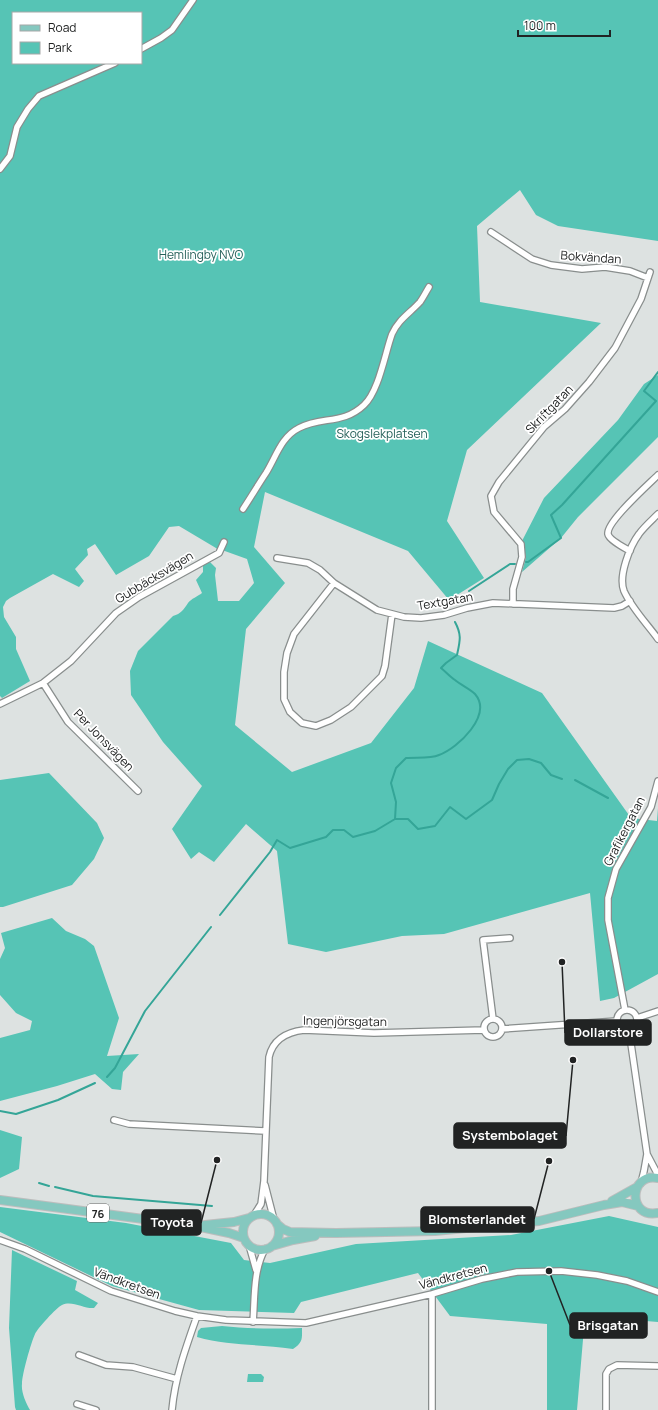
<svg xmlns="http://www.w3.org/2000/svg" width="658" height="1410" viewBox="0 0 658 1410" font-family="Manrope,sans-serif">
  <rect width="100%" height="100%" fill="#dde2e1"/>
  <path fill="#56c4b5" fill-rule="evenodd" d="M0,0h658v241l-100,-15 -22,-11 -16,-25 -43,36 3,76 121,21 -134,127 -20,71 37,57 -35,22 -41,-49 -143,-59 -11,55 31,36 -39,46 -11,96 57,47 79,-29 43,-55 14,-47 114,52 89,125 26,3 1,-13v166l-44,24 -14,3 -10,-108 -146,41 -42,2 -76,16 -38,-8 -11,-93 -31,-27 -32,38 -15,-10 -8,7 -19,-30 30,-43 -39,-44 -32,-47 -1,-24 8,-20 35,-35c8,-2 11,-7 15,-13 3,-4 10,-7 14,-10l-6,-13 7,-8v-7l7,-3 6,6 -1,7 3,26h21l15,-18 -7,-24 -25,-9 -1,1 -42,-25 -10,1 -20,29 -33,19 -21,-31 -8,5 1,6 -13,14 9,12 -5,6 -26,-13 -43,24 -4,3 -3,6 1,10 12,20v12l14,32 -28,17 -2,-2zM13,13h128v50h-128z
    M658,375v62l-80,80 -17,21 -39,34 4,-15 -4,-16 22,-43 74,-78 26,-36z
    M49,773l48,50 7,15 -10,21 -22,26 -69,22h-3v-127z
    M52,918l14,13 19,8 9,7 25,72 -12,38 32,-2 -16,18 -2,18 -9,-1 -17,-15 -38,12 -57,15v-63l30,-8 2,-9 -16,-8 -16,-18v-36l5,-11 -4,-15z
    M0,1130l22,7 -3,32 -19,9z
    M0,1207l126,16 105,20 13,17 26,3 86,-19 155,-9 98,-19 49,11v95l-73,-6 -8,94h-30v-86l-97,-8 -32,-43 -117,29 -7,11 -95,-3 -87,-24 -112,-54z
    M12,1250l65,31 -2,9 23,13 -4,5c-10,1 -22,-8 -32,-3 -6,3 -24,23 -27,29 -4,9 -13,40 -13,50 -1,8 4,19 8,26h-14l-1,-3 -6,-79z
    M222,1326c27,3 53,3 80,2 0,11 1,14 -9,21 -32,-5 -64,-3 -96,-12l1,-6 3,-3z
    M248,1374h13l3,3 -1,5h-16z"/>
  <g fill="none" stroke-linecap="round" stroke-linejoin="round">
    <path stroke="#34a597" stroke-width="2" d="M526,562h2l33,-24 -10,-23 11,-10 94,-104 -12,-10 14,-19
      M469,591l41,-27h5
      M575,780l33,18
      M395,819l1,-17 -5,-19 5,-15 10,-10c10,-1 24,1 33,-3 19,-7 54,-40 36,-61 -5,-5 -14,-9 -20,-14 -5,-3 -9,-8 -14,-12l5,-5 11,-8c3,-14 5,-20 -2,-33
      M220,915l50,-63 7,-12 13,8 36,-11 7,-7h11l9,7 22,-6 20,-12h13l10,10 17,-3 15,-19 16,12 26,-19 7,-16 9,-15 9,-9 12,-1 12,4 10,12 11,4
      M107,1077l8,-9 30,-57 66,-84
      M0,1111l16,3 42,-14 37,-17
      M39,1183l10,3
      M55,1187l38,9 119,10"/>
    <defs>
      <path id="minor" d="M141,49l20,-11 11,-8 21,-30
        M0,169l10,-13 7,-29 11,-18 11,-13 76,-33
        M491,232l41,27 19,6 31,4 23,-2 25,4 18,7
        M243,509c8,-12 15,-24 23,-36 10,-16 15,-36 33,-45 23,-12 44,-3 65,-23 15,-14 21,-52 28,-71 6,-14 18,-21 28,-32 3,-4 6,-10 9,-15
        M658,514c-6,6 -14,13 -19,20 -9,12 -21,42 -15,57 7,16 23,33 34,48
        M630,551c-5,-3 -21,-11 -22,-17 -2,-12 41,-50 50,-59
        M277,558l31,5 12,7 14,13 43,27 27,7 17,1 23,-3 23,-7 26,-5 121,5 8,-2 8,-5
        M334,583l-40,51 -7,19 -3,19v27l6,13 12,11 14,3 15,-6 20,-13 31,-31 3,-10 7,-52
        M513,604v-15l9,-32 -1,-13 -27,-32 -3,-16 8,-14 45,-55 21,-18 24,-27 26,-34 26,-49 9,-27
        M43,683l25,39 70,69
        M0,704l43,-21 28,-22 45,-48 23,-16 80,-44 5,-11
        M617 1020a10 10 0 1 1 20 0a10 10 0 1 1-20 0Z
        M625,1010l-17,-90v-22l8,-29 35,-62 7,-26
        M637,1018l21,-7
        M484 1028a9 9 0 1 1 18 0a9 9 0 1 1-18 0Z
        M493,1019l-10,-79 27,-2
        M502,1029l115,-8
        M629,1030l18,124 -3,17 -3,12
        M114,1120l15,4 136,7
        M647,1154l11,21
        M265,1185l9,35
        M254,1215l7,-11 3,-23 5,-124c4,-18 18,-25 35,-27l70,3 110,-3
        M0,1240l25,9 86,42 64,20 22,5 29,4 80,3 126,-29 50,-15 35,-7 44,-1 36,4 30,6 31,11
        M249,1245l7,25
        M432,1294v116
        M253,1322c2,-25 0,-51 12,-73
        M79,1355l27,10 27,2 44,12
        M77,1404l19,6
        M172,1410c3,-33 14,-63 25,-94
        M606,1410v-36l3,-5 8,-4 41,1"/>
      <path id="primary" d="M658,1178c-29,-6 -31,41 0,35
        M0,1200l196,26 33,7 15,5
        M612,1201l25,-14
        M243 1232a18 18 0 1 1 36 0a18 18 0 1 1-36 0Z
        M277,1224l6,5 7,3 46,1 99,-2 104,-10 65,-16 18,-3 16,4
        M205,1225l29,-3 15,-4
        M272,1246l21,-6 22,-4"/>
    </defs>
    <use href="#minor" stroke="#898e8d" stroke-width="8"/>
    <use href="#primary" stroke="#bcbdbd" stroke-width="10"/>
    <use href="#minor" stroke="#fff" stroke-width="5.5"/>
    <use href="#primary" stroke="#85c8bf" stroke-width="8"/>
  </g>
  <g text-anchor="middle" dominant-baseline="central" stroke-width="3.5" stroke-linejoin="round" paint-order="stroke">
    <rect fill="#fff" stroke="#646565" stroke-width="1" x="87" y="1204" width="22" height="18" rx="3"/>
    <g font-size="11" font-weight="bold" fill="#212323">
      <text x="98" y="1213">76</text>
    </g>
    <g font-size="12" fill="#26615a" stroke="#fff">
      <text x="201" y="254">Hemlingby NVO</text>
      <text x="382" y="433">Skogslekplatsen</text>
    </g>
    <g font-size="12" fill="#212323" stroke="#fff">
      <text transform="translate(591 257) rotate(4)">Bokvändan</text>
      <text transform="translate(549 409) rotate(-46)">Skriftgatan</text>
      <text transform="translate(154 577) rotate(-31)">Gubbäcksvägen</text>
      <text transform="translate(445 601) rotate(-10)">Textgatan</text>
      <text transform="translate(104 740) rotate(46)">Per Jonsvägen</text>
      <text transform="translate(624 831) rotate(-63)">Grafikergatan</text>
      <text transform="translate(345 1021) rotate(1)">Ingenjörsgatan</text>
      <text transform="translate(453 1276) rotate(-15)">Vändkretsen</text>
      <text transform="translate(127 1283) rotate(20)">Vändkretsen</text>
    </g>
  </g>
  <path fill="none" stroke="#212323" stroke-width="1.5" d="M562 962L565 1033M573 1060L566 1136M549 1161L534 1219M217 1160L201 1223M549 1271L570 1325"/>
  <g fill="#212323" stroke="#fff" stroke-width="1.5">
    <circle cx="562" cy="962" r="4"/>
    <circle cx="573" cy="1060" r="4"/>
    <circle cx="549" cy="1161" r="4"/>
    <circle cx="217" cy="1160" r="4"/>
    <circle cx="549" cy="1271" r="4"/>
  </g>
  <g fill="#212323" stroke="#212323" stroke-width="1.5">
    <rect x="565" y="1020" width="86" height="25" rx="4"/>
    <rect x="454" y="1123" width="112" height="25" rx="4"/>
    <rect x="421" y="1207" width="113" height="25" rx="4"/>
    <rect x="142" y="1210" width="59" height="25" rx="4"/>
    <rect x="570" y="1313" width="77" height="25" rx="4"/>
  </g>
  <g font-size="13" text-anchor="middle" font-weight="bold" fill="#fff">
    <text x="608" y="1037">Dollarstore</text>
    <text x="510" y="1140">Systembolaget</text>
    <text x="477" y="1224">Blomsterlandet</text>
    <text x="172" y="1227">Toyota</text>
    <text x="608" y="1330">Brisgatan</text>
  </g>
  <rect x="12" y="12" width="130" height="52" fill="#ffffff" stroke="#a6a7a7"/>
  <rect x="20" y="25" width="20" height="6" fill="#85c8bf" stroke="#a6a7a7"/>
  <text x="48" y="32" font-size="12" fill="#212323">Road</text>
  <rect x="20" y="42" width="20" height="12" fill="#56c4b5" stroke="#a6a7a7"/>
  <text x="48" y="52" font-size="12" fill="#212323">Park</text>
  <path d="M518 30v6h92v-6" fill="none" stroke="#212323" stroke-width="2"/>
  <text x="524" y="30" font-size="12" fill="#212323" stroke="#ffffff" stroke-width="3" paint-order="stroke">100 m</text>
</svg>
